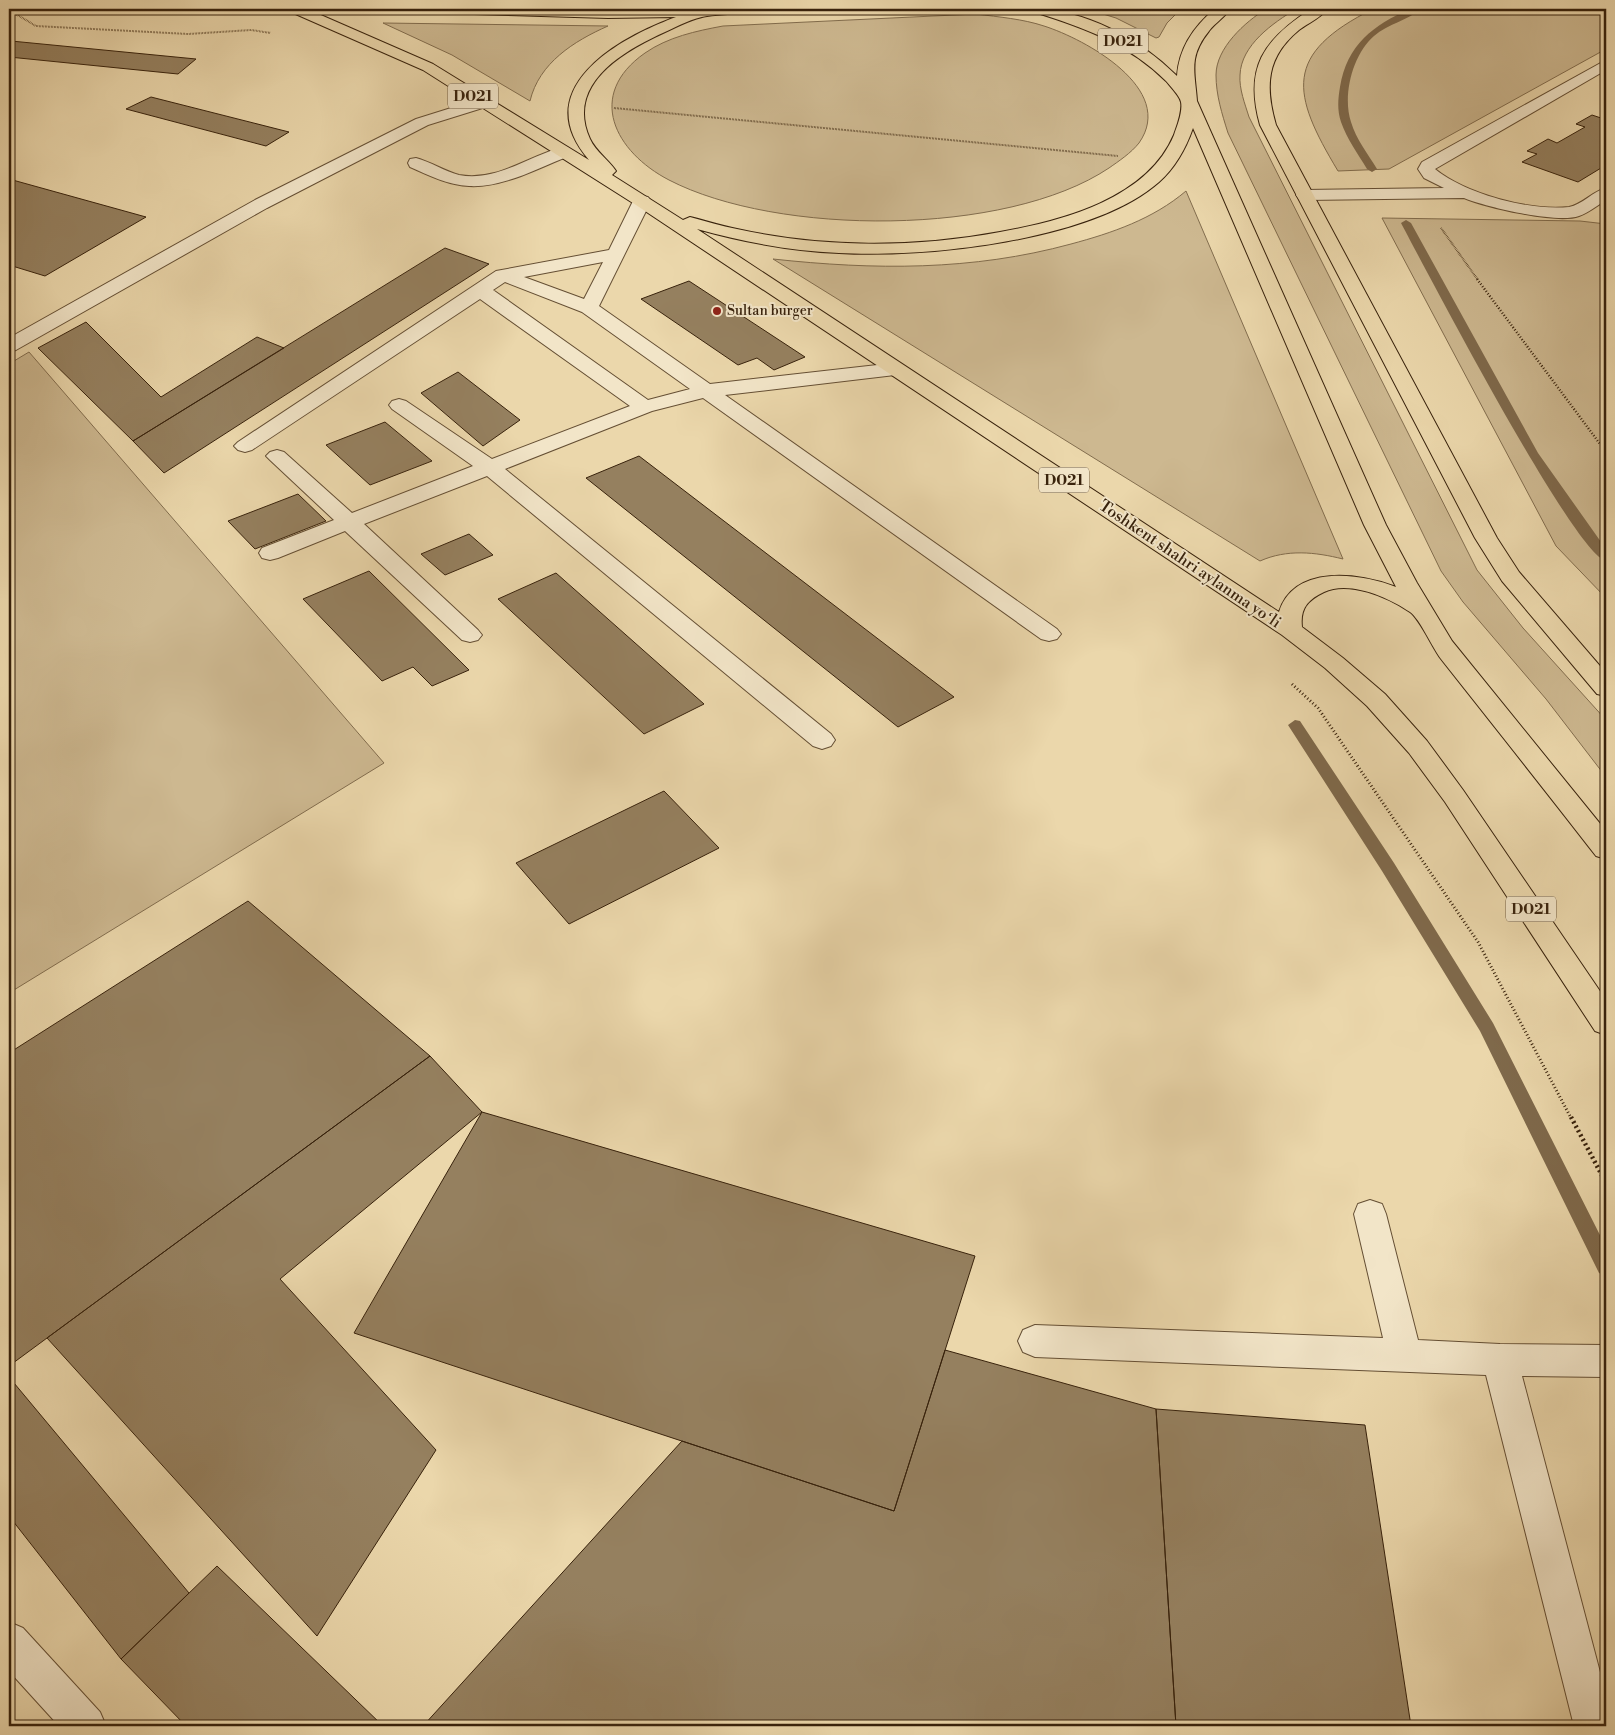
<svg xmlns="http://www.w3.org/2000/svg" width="1615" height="1735" viewBox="0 0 1615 1735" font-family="'Libre Bodoni',serif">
  <rect width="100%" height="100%" fill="#ebd7ab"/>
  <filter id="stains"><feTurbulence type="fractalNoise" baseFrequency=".004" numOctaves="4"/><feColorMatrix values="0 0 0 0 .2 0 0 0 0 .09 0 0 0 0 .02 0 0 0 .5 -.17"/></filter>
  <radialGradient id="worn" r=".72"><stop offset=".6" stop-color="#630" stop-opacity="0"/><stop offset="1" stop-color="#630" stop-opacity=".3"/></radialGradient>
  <path fill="#cdb890" stroke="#826d4e" d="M1087,9h94l-14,14 -8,14 -3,1 -40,-20z
    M1266,9h30c-23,14 -55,36 -56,66 -1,14 5,29 9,42l228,453 46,58 83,92v57l-60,-78 -83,-97 -22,-31 -213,-438c-6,-19 -12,-38 -12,-58 0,-27 29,-53 50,-66z
    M1373,9h233v40l-217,120 -51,2c-47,-78 -55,-117 35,-162z
    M976,14c23,3 47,5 68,12 41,13 133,63 95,117 -8,10 -20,18 -30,25 -103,69 -332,68 -440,12 -54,-28 -84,-85 -24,-127 23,-16 51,-22 78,-27z
    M383,23l225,3c-34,15 -69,37 -78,75l-78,-46z
    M1186,191l157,368c-28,-7 -56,-10 -83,2l-487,-302c101,11 199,12 298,-15 41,-11 82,-25 115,-53z
    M1382,218l198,3 26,3v374l-50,-52z
    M29,352l355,411 -375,230v-629z"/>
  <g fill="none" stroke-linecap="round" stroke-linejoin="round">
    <path fill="#7f694b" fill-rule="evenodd" d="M1410,9h11c-13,11 -33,15 -47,27 -21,18 -32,59 -23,86 5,17 17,32 26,47l-5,3 -5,-3c-9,-15 -20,-30 -26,-47 -4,-12 -3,-23 -1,-35 7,-42 33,-62 70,-78z
      M1406,220l5,3 127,230 68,96v12c-32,-7 -181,-293 -205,-338z
      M1295,720l5,1 94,142 99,160 113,224v29l-7,-3 -119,-242 -98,-160 -94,-146z"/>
  </g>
  <path fill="#95805f" stroke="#38220c" d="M11,41l185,18 -18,15 -169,-17v-15z
    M151,97l138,35 -23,14 -140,-37z
    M1606,114v51l-28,17 -56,-20 15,-8 -10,-3 21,-12 9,4 28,-16 -9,-3 16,-9 9,3z
    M9,179l137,38 -101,59 -36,-11z
    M445,248l44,16 -325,209 -31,-32z
    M689,281l116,76 -31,13 -17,-12 -19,7 -97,-66z
    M86,322l75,75 96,-60 27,11 -151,93 -95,-93z
    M458,372l62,48 -37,26 -62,-53z
    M385,422l47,39 -62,24 -44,-40z
    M639,456l315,241 -56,30 -312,-249z
    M298,494l28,27 -71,28 -27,-28z
    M469,534l24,21 -48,20 -24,-21z
    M369,571l100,99 -37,16 -19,-19 -31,14 -79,-82z
    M556,573l148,131 -60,30 -146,-135z
    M664,791l55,57 -150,76 -53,-61z
    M248,901l182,155 -421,310v-313z
    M430,1056l52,56 -202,167 156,171 -119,186 -270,-298z
    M482,1112l493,144 -81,255 -540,-178z
    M945,1350l211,59 20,317h-753l259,-285 212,70z
    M9,1377l180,216 -68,66 -112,-143z
    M1156,1409l209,16 46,301h-235z
    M217,1566l166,160h-197l-65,-67z"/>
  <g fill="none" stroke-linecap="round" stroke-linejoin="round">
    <defs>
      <path id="lane" d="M1606,60v10l-171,99c31,25 94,42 134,38 13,-2 24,-16 37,-19v12c-8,5 -18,13 -27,16 -22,8 -93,-9 -115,-18l-159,2 -6,-1 -3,-4 3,-4 6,-1 139,-2 -20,-10 -6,-9 4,-7z
        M563,147l6,1 2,4 -2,4c-31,12 -66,32 -100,30 -21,-1 -41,-11 -59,-19l-2,-4 2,-4 6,-1c15,4 28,13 43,17 38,7 69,-19 104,-28z
        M642,196l6,1 3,4 -52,105 111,78 185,-21 7,2 3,4 -3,4 -7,2 -170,20 332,234 4,5 -4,5 -8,2 -8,-2 -338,-241 -51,13 -147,58 326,265 4,6 -4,6 -9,3 -9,-3 -326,-270 -123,48 114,106 4,5 -4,5 -8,2 -8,-2 -117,-109 -67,27 -8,2 -8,-2 -3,-5 3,-5 72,-28 -64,-60 -4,-4 4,-4 7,-2 7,2 68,61 121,-47 -81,-57 -3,-4 3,-4 7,-2 7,2 86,58 138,-53 -150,-107 -228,151 -7,2 -7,-2 -4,-4 4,-4 258,-171 113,-21 24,-49 3,-4zM603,262l-19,37 -60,-22zM505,282l77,30 108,77 -42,11 -155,-110z
        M1370,1200l12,4 4,10 32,126 82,4 106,1v32l-84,-1 84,319v31h-32l-88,-351 -451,-18 -12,-5 -5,-11 5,-11 12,-5 348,13 -29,-124 4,-10z
        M9,1622l14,6 77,84 6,14h-47l-50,-55z"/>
      <path id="street" d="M483,98l6,2 2,3 -2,3 -61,19 -161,83 -251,142 -7,2v-14l246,-138 161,-81z"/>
      <path id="highway" d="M289,9h18l126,55 156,96c-61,-71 28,-121 87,-143l-68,1 -170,-5 -7,-4h386l-7,4c-33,1 -69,-2 -103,3 -14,2 -29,10 -42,16 -42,19 -100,52 -75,107 6,13 19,21 26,32l-4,4 71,45 7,-3c16,4 31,9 47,12 85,19 178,19 263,3 62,-11 147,-33 174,-97 3,-9 9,-23 7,-33 -1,-6 -11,-16 -15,-21 -37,-37 -83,-54 -132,-69l-2,-3c53,0 108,30 145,67 2,-28 17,-50 38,-67h15c-5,8 -15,14 -21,22 -21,26 -14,41 -12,70l189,424 31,58 35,58 154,190v28l-10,-3c-51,-66 -103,-131 -155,-197 -9,-12 -21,-40 -31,-47 -22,-15 -61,-32 -86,-20 -17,8 -24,17 -22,35l41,31 42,36 42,47 36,49 143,210v35l-11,-4 -150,-229 -36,-49 -42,-47 -42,-38 -43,-33 -646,-430 -213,-135 -132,-58zM1193,128l171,397 32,62c-36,-14 -102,-23 -117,25l-582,-383c46,13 93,22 142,24 86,5 253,-12 320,-71 16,-14 27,-34 34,-54z
        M1311,9h16c-6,9 -19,14 -28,21 -33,27 -34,57 -23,95l221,413 22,34 87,101v23l-9,-2 -95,-113 -27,-43 -215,-413c-16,-57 3,-85 51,-116z"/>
    </defs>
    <use href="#lane" stroke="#654f34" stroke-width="2"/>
    <use href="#street" stroke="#654f34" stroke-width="2"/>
    <use href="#highway" stroke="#38220c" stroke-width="2"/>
    <path stroke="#38220c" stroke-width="2" stroke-dasharray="0.5 1" stroke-linecap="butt" d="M9,10l27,16 152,8 63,-4 20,3
      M614,108l504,48
      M1441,228l37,52"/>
    <path stroke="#38220c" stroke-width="2.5" stroke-dasharray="1 2" stroke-linecap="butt" d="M1477,279l129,173"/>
    <path stroke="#38220c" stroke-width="3" stroke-dasharray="1 2.5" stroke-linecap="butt" d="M1292,684l26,24 160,234 93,176"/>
    <path stroke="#38220c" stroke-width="4.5" stroke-dasharray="2 3" stroke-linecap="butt" d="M1571,1117l35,66"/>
    <use href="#lane" fill="#f2e5c8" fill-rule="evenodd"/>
    <use href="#street" fill="#f2e5c8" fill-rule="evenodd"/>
    <use href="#highway" fill="#ebd7ab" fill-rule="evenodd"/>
  </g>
  <circle fill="#8f2418" stroke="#f2e5c8" stroke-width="2" cx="717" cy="311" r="5"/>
  <g text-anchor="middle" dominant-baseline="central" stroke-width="4" stroke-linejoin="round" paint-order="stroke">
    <g font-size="14" fill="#38220c" stroke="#f2e5c8" text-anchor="start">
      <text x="727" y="311">Sultan burger</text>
    </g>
    <g fill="#f2e5c8" stroke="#705c44" stroke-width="1">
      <rect x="1098" y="28.5" width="50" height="25" rx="4"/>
      <rect x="448" y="83.5" width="50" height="25" rx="4"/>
      <rect x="1039" y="467.5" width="50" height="25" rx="4"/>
      <rect x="1506" y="896.5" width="50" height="25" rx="4"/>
    </g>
    <g font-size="15" font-weight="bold" fill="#38220c">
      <text x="1123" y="41">D021</text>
      <text x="473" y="96">D021</text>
      <text x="1064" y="480">D021</text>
      <text x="1531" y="909">D021</text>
    </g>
    <g font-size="16" fill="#38220c" stroke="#f2e5c8">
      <text transform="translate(1190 564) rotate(34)">Toshkent shahri aylanma yoʻli</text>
    </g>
  </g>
  <rect width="1615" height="1735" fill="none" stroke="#ebd7ab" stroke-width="30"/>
  <rect x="10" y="10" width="1595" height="1715" fill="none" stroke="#38220c" stroke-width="2.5"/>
  <rect x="15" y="15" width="1585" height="1705" fill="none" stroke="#38220c"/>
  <rect width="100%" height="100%" filter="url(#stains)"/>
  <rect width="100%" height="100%" fill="url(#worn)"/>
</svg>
